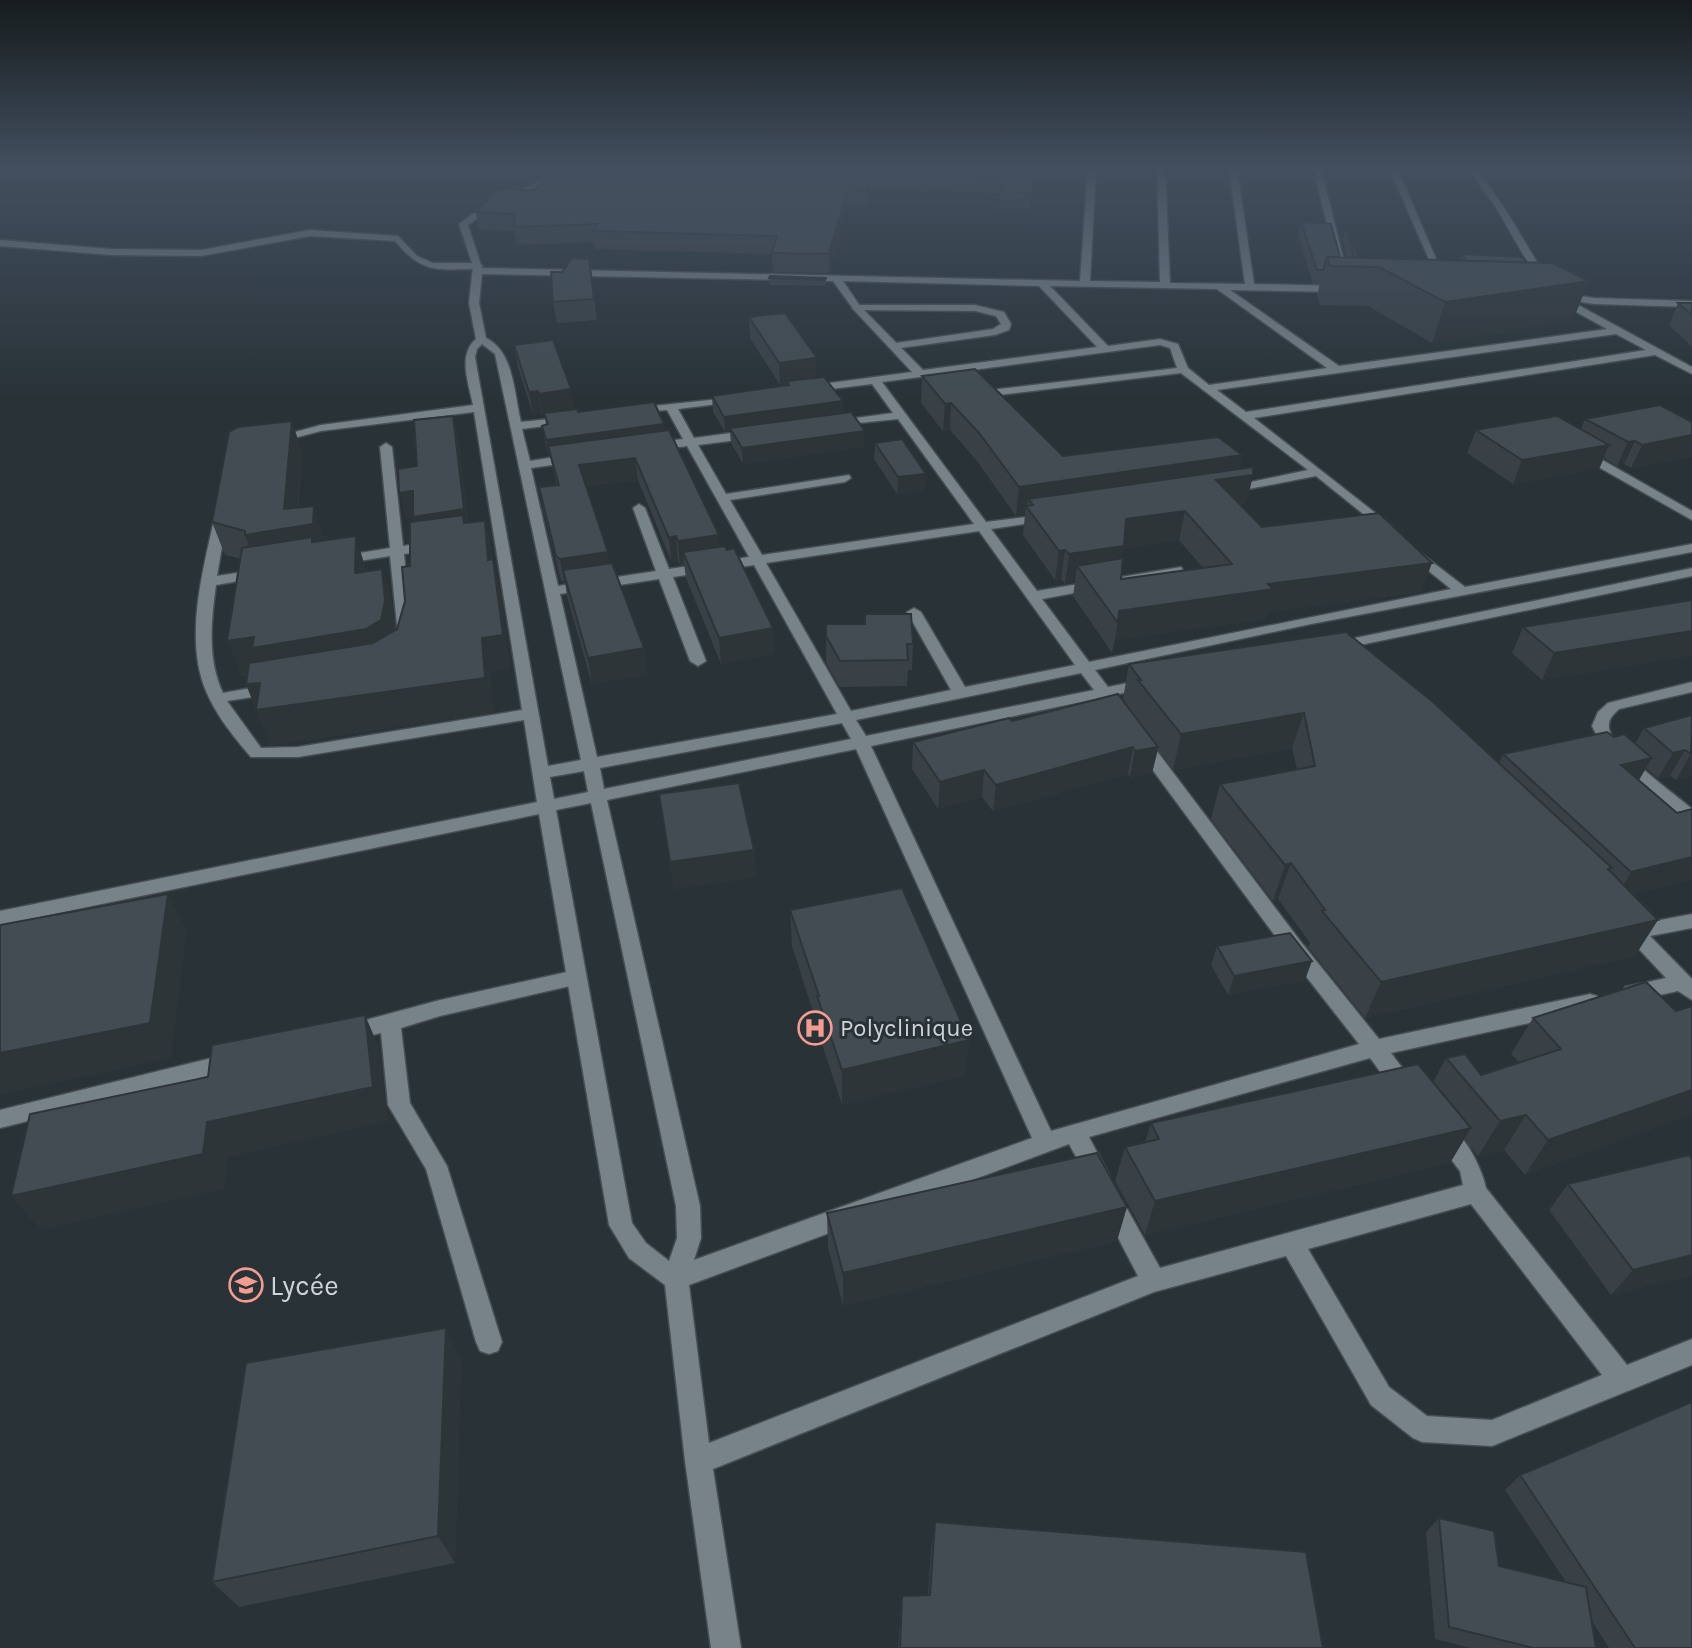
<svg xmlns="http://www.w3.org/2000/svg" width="1692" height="1648" viewBox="0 0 1692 1648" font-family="Karla,sans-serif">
  <rect width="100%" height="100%" fill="#283237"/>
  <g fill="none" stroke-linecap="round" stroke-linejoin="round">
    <defs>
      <path id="service" d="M857,305h118l29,7 7,12 -2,6 -14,5 -102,14 -5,-3 1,-2 104,-15 8,-5 -5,-8 -21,-5 -121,-1 -2,-2z
        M576,970l7,3 3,5 -3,5 -143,33 -39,12 9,75 37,63 55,176 -4,9 -9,3 -9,-3 -4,-9 -50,-173 -38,-64 -7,-72 -34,8 -7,-2 -3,-6 3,-6 7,-2 93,-25z
        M232,1053l7,3 4,6 -4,6 -239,60v-18z"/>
      <path id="minor" d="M570,168h11l-93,43 -20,14 14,43 598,13 8,-113h8l-6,113 70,1 -3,-114h8l5,115 75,1 -16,-116h8l17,116 88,2 5,3 -5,3 -112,-2 109,76 268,-37 -47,-26v-4l-6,-3 5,-3 35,5 98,3v6l-98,-3 -25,-4 123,67v7l-37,-19 -401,63 138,108 2,3 -7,4 -71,-57 -93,18v-6l85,-18 -127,-97 -199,24 -6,-3 6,-3 195,-23 -7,-20 -10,-3 -278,37 104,140 65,-8v6l-60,9 46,62 144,-24 2,3 -7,4 -134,25 47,63 362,-73 -42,-34 -2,-3 7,-4 51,39 227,-43v8l-381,72 -216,46 13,17 39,-8 8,5 -3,3 -38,8 3,5 -8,5 -9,-7 -229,48 180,385 308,-87 -72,-92 -152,-206 -2,-4 8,-5 6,1 154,204 78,97 211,-45 7,2 3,6 -3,6 -7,2 -199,43 25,33 -3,6c-19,7 -32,-21 -43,-34l-281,79 20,38 -3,7 -8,3 -8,-3 -21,-38 -380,141 20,158 429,-167 -38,-73 4,-7 8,-3 8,3 40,72 303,-83 -3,-14 -29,-38 3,-7c25,-9 48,42 52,62l141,177 65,-26v26l-200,81 -70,-4 -9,-4 -42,-33 -85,-149 -132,36 -441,177 28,179h-30l-26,-187 -20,-176 -36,-27 -20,-33 -70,-411 -539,111v-14l537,-109 -13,-82 -226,37h-47c-19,-22 -40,-48 -49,-77 -16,-52 3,-118 14,-169l6,-4 6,4 -11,65 45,-7 7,4 -7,4 -46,8c-5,36 -9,74 7,108l49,-9 8,5 -8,5 -45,7 34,47 37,-1 224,-37 -48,-298 -153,19 -46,12 -6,-4 52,-14 152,-20c-4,-21 -16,-50 3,-66l-7,-36 4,-37 -14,-42 23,-17zM482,274l351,7 21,29 58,62 -105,14 -6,3 6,3 65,-8 21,29 -60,8 -4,1v4l69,-7 76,105 -212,31 -32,-55 115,-18 6,-4 -2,-3 -123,19 -28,-49 55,-7 6,-4 -6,-4 -59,8 -16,-29 56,-7 4,-1v-4l-104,11 -6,3 2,2 37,-3 16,29 -31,4 -6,4 6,4 35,-5 62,111 -80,12 -24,-61 -6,-4 -6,4 23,63 -98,15 -27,-118 42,-6 6,-4 -6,-4 -43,7 -8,-32 46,-6 6,-3 -6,-3 -47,5c-7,-28 -7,-71 -35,-84l-7,-35zM843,281l196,5 58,61 -174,23 -63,-64zM1050,286l167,3 110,79 -118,17 -21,-17 -10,-24 -18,-5 -52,7zM1616,334l30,16 -400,62 -29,-22zM482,344l13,10 86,406 -33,6 -73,-409 2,-8zM979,531l96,134 -110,22 -44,-75 -7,-4 -7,4 44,78 -100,21 -85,-148zM754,565l83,149 -240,43 -37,-163 99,-15 31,82 8,5 8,-5 -33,-84zM1081,673l13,17 -228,46 -10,-16zM842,723l9,16 -247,50 -4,-21zM856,749l176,389 -338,122 7,-22 -1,-32 -93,-406zM584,771l4,21 -34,7 -4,-22zM591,803l85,403 1,32 -8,23 -23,-18 -14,-20 -76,-413zM1471,1204l131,171 -110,45 -65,-4 -38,-29 -81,-138z
        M1313,168h8l28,114 -8,-2z
        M1389,168h8l49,114 -8,-2z
        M1468,168h8l29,41 44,73 -2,2 -8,-2 -42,-73z
        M386,443l6,4 11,99 28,-4 7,4 -7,4 -27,4 8,81 -7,4 -7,-4 -8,-79 -49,8 -7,-4 7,-4 49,-8 -10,-101z
        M1583,449l109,62v9l-113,-64 -2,-3z
        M1692,568v8l-356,74 -7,-4 7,-4z
        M1692,682v10l-73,17c-6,6 -11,10 -10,19 2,21 65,65 83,81v15l-6,-2 -81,-70 -13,-26 6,-14 10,-9z
        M1692,914v14l-42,8 42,43v21l-14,-9 -46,10 -7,-2 -3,-6 3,-6 41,-9 -44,-47 -3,-5 3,-5 7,-2 10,5z"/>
      <path id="tertiary" d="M310,230l88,6 19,20 16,7h45l5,3 -5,3c-41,0 -54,6 -83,-28l-85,-5 -109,20 -90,-1 -111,-9v-6l111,9 90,1z"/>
    </defs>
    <use href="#service" stroke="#464e52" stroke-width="3"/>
    <use href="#minor" stroke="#464e52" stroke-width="3"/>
    <use href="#tertiary" stroke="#464e52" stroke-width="3"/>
    <use href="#service" fill="#788389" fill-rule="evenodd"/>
    <use href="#minor" fill="#788389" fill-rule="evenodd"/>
    <use href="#tertiary" fill="#788389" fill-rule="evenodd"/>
  </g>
  <path fill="#394147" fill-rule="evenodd" d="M562,168h493h-21l-4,42 -31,-1 2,-16 -132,-3 -4,16h-17l-19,67 -56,-1 -1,-18 -177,-5 -1,-7 -77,3 -3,-14 -35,-1 -3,-18 59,-22z
    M1301,222l39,35h7l-4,-17 3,-13 12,31 102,2 2,-6 65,8 46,58 -141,23 -64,-37 -48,-1 -3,-10 3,-11h-7l-15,-49z
    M589,259l8,61 -40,3 -4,-21 9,-30z
    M769,278h57v6l-1,2 -56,-1z
    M1678,303h14v44l-23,-22z
    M749,317l94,84v12l21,34 -121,17 -12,-21 -1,-11h-5l-12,-20 -1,-16 75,-10v-1h-7l-30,-47z
    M514,345l64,67 87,18 55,117 53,81 1,26 -53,10 -35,-86 -2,-14 -4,1 -2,-5 -7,1 -33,-81 -52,7 24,76 34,85 3,27 -55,9 -25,-88 -2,-14 -4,-2 -18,-70 -4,-23 18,-2 -7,-29h-1l-4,-14 -3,-16 4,-1 -1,-9h-2l-1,-2 -9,1 -15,-48z
    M922,376l141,80 179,-1 -3,14 8,34 -7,1 22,23 159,65 -155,20 -1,7 -150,21 -3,13 -39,-57 2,-14 -10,2 -4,-5 -6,1 -32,-45 2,-21 -9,2 -39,-55 -27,-31 -7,1 -22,-28zM1179,540l24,28 -82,11 1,-21 1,-10z
    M453,416l5,23 10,84 17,-2 15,72 10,76 -20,3 3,41 -223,32 -24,-61 1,-9h-6v-116l-16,-4 -13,-33 90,-70 -4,56 16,-2 10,35 42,29v2l16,-3 10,34 3,27 2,-1 8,-28 9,-79 -1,-5 -8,1 12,-52z
    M1585,419l107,3v35l-61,11 -7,-4 -7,2 -13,-8 -5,11 -86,15 -46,-31 9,-23 105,-1z
    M875,443l50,47 -28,4 -23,-35z
    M1692,600v55l-150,25 -30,-27 11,-26z
    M826,624l87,20 -1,26h-4l-1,16 -67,1 -14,-24z
    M1129,664l370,99 4,-9 111,-17 21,7 9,-16 48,-13v60l-16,5 -6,-4 -12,2 -12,-10 -7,12 38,33 15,-4v70l-60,15 3,62 -270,62 -57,-71 2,-4 -32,-44 -5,2 -62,-82 9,-35 77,-15 -5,-21 -119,22 -15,-20 -6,23 -22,4 -2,-3 -135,37 -11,-14 -44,12 -26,-40 1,-27 99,-21 120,-9 -9,-13z
    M659,794l95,56 2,27 -82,12z
    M790,910l179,130 -4,35 -123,30 -24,-73 -1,-8 -25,-78z
    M1217,946l88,34 -77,15 -17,-30z
    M1676,1011l-151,164 -21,-25 -26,6 -14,-17 -14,24 -305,72 -30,-54 10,-34 20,-5 6,-19 282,-41 13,-24 35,17 38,-13 -8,-8 22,-36z
    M1568,1184l124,91 -81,20 -62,-85z
    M827,1213l290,28 -274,65 -15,-59z
    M461,1359l-6,204 -216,44 -27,-25z
    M1520,1475l172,173h-83l-17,-27 4,27h-126l-35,-9 -9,-107 13,-14 60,48 67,16 -61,-92z
    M935,1522l388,126h-425l4,-52 26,-1 3,-46z"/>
  <path fill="#2e3539" d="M869,173v17l-4,16 1,-17z
    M848,188v18l-19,67v-19z
    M1589,281l-16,39 -141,23 13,-41z
    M816,358v23h-29v4h-7l-1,-22z
    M571,389l4,23 -32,4 -4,-22z
    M538,391l4,23 -9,1 -4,-23z
    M843,401v16l-113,11 1,4h-6l-1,-15z
    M951,403l-1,27 -7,1 2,-27z
    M453,416l5,23 11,95 -50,8 -6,-25z
    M292,421l10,31 -6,75 18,-21 10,32v19l-67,11 -12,-33 39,-26z
    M664,424l2,16 -118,6 2,10h-1l-3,-16z
    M865,431l-1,16 -121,17 -1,-16z
    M1692,435v22l-61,11 11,-23z
    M1635,441l-11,23 -7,2 11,-24z
    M1609,445l-10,24 -86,15 9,-24z
    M1242,455l-5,22 16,-2 -6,28 -37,5 -177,-3 -5,-6 -3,15 -9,2 3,-29z
    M635,458l3,22 -56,8 -3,-23z
    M926,474l-1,16 -28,4 1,-17z
    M413,491l6,25 -14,2 -6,-25z
    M1185,511l-6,29 -56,8 -4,27 -42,-9 -2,16 -10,2 4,-30 57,-35z
    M485,521l15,72 10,76 -20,3 3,41 -223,32 -24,-61 236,-46 6,-78z
    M719,535l2,24 -38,-7 1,12 -4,1 -2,-24z
    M356,536l10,34 -1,37 -10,-34z
    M676,536l2,24 -7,1 -2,-23z
    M1065,550l-4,29 -6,1 4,-29z
    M608,552l4,23 -49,-5 2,12h-1l-4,-23z
    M1432,563l-11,29 -155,20 -1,7 -150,21 4,-29 149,-27z
    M382,569l10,34 3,32 -3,19 -151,21 -14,-34 27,-4z
    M773,628l1,26 -53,10 -2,-26z
    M1692,631v24l-150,25 12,-27z
    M644,648l3,27 -55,9 -4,-26z
    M1304,713l-12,35 -119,22 8,-36z
    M1133,747l-5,27 -135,37 3,-26z
    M1158,747l-6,26 -22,4 5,-26z
    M1685,750l-15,26 -12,2 15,-25z
    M1691,754l1,21 -16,5z
    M1652,758l-15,25 -16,-18z
    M984,770l-2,27 -44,12 2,-27z
    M754,850l2,27 -82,12 -4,-27z
    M1692,857v22l-76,19 15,-26z
    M1291,863l-13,36 -5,2 12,-36z
    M168,894l19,36 -16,128 -171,37v-42z
    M1658,920l-23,36 -270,62 16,-36z
    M1312,961l-7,19 -77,15 6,-19z
    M365,1015l15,35 8,72 -160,35 -3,32 -185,41 -29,-34 196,-74z
    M969,1040l-4,35 -123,30v-35z
    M1692,1090v25l-167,60 23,-35z
    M1526,1115l-22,35 -26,6 22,-35z
    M1471,1128l-21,35 -305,72 10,-34z
    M1127,1207l-10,34 -274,65v-33z
    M1692,1255v20l-81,20 22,-25z
    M446,1328l15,31 -6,204 -17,-27z"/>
  <path fill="#424c52" stroke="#2e3539" stroke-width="2" d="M562,168h472l-2,25 -31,-1 1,-16 -133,-3 -3,16 -18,-1 -19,66 -57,-1 5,-17 -184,-5 5,-7 -84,3 1,-13 -39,-2 19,-20 8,-3 32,1 17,-20h9z
    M1301,222l30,2 9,33h-13l-4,13h-6z
    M1346,227l12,31 -4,-1z
    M1462,254l61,3 4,5 -61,-1z
    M1327,257l225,6 37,18 -144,21 -66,-35 -49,-1z
    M572,258l17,1 5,40 -41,3 -2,-30h11z
    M770,276l56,2 -1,2 -56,-2z
    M1678,303h14v12z
    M785,313l30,42 1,3 -37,5 -30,-46z
    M553,340l18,49 -32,5 -1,-3 -9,1 -15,-47z
    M975,369l88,87 155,-19 24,18 -223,32 -40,-54 -28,-30 -6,1 -23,-28z
    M824,377l19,24 -119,16 -12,-21 77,-11 -2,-4z
    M654,402l10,22 -118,16 -4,-14 6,-2 -4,-11 33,-4 1,3z
    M1660,405l32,17v13l-50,10 -7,-4 -7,1 -43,-23z
    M851,412l14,19 -123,17 -12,-20z
    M453,416l11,93 -51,8v-26l-14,2 -1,-24 19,-3 -3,-46z
    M1557,416l52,29 -87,15 -46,-30z
    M292,421l-8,88 30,-3 -1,18 -68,11v-4l-33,-9 17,-90 9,-5z
    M669,430l50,105 -41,6 -2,-5 -7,2 -34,-80 -56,7 29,87 -48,7 -4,-3 -17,-69 20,-2 -11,-39z
    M902,439l24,35 -28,3 -23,-34z
    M1253,467v8l-37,5 46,47 117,-14 53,50 -164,21 5,5 -154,22 -1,12 -41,-57 46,-8 -2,21 111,-15 -47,-53 -59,8 -2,27 -55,8 -4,-4 -6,1 -33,-45 7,-1 -5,-6z
    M463,515l1,8 21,-2 3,39 5,-1 10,76 -21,3 3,40 -229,32 4,-27 -14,1 3,-21 124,-20 24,-14 8,-28 -3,-34 8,-1v-44z
    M356,536l-1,37 27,-4 3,32 -4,19 -15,9 -114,19 2,-11 -27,4 15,-93 70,-11v5z
    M725,546l2,4 7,-2 39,80 -54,10 -36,-86z
    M612,563l32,85 -56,10 -25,-88z
    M1692,600v31l-138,22 -31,-26z
    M865,614h46l2,30h-6l1,16 -68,1 -14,-25v-12h39z
    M1346,632l87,70 179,166 -4,1 50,51 -277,62 -59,-71 3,-1 -34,-47 -6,2 -65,-81 95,-18 -11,-53 -123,21 -43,-54h3l-12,-16z
    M1118,694l40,53 -23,4 -2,-4 -137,38 -12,-15 -44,12 -27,-40 96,-24 3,3z
    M1692,715l-1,39 -6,-4 -12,3 -29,-25z
    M1607,732l7,5 10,-3 28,24 -31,7 56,48 15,-4v48l-61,15 -128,-118z
    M739,783l15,67 -84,12 -11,-68z
    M902,888l67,152 -127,30 -25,-74h2l-29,-86z
    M168,894l-18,129 -150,30v-128z
    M1290,933l22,28 -78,15 -17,-30z
    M1646,982l30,29 16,-5v84l-144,50 -22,-25 -26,6 -54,-63 19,-4 16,21 80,-26 -28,-31z
    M365,1015l8,72 -166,35 -4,32 -192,42 19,-82 178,-37 4,-32z
    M1418,1064l53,64 -316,73 -30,-54 34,-8 -8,-16z
    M1097,1153l30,54 -284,66 -16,-60z
    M1689,1155l3,4v96l-59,15 -65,-86z
    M446,1328l-8,208 -226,46 34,-219z
    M1692,1402v246h-57l-115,-173z
    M1439,1518l55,13 5,35 87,21 10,61h-63l-84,-21z
    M935,1522l371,30 17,96h-423l2,-52 28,-1z"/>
  <linearGradient id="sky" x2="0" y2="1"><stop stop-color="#161c1e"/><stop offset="0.42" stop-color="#424f5e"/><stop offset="1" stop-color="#424f5e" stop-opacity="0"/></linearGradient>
  <rect width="1692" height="399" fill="url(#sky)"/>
  <defs>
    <symbol id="hospital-ring" viewBox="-11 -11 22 22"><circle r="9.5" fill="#283237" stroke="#f59c91" stroke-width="1.5"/><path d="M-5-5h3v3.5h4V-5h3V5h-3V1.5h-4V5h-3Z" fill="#f59c91"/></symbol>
    <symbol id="school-ring" viewBox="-11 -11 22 22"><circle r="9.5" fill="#283237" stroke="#f59c91" stroke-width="1.5"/><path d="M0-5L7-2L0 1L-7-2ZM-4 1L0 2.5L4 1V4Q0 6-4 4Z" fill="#f59c91"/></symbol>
  </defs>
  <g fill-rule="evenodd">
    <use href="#hospital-ring" x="796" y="1009" width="38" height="38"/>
    <use href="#school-ring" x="227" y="1266" width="38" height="38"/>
  </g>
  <g text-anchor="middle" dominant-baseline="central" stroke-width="6" stroke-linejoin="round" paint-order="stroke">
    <g font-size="24" fill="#ced4d7" stroke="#283237" text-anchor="start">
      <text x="840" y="1028">Polyclinique</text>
    </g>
    <g font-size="28" fill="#ced4d7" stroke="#283237" text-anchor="start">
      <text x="270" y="1285">Lycée</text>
    </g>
  </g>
</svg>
